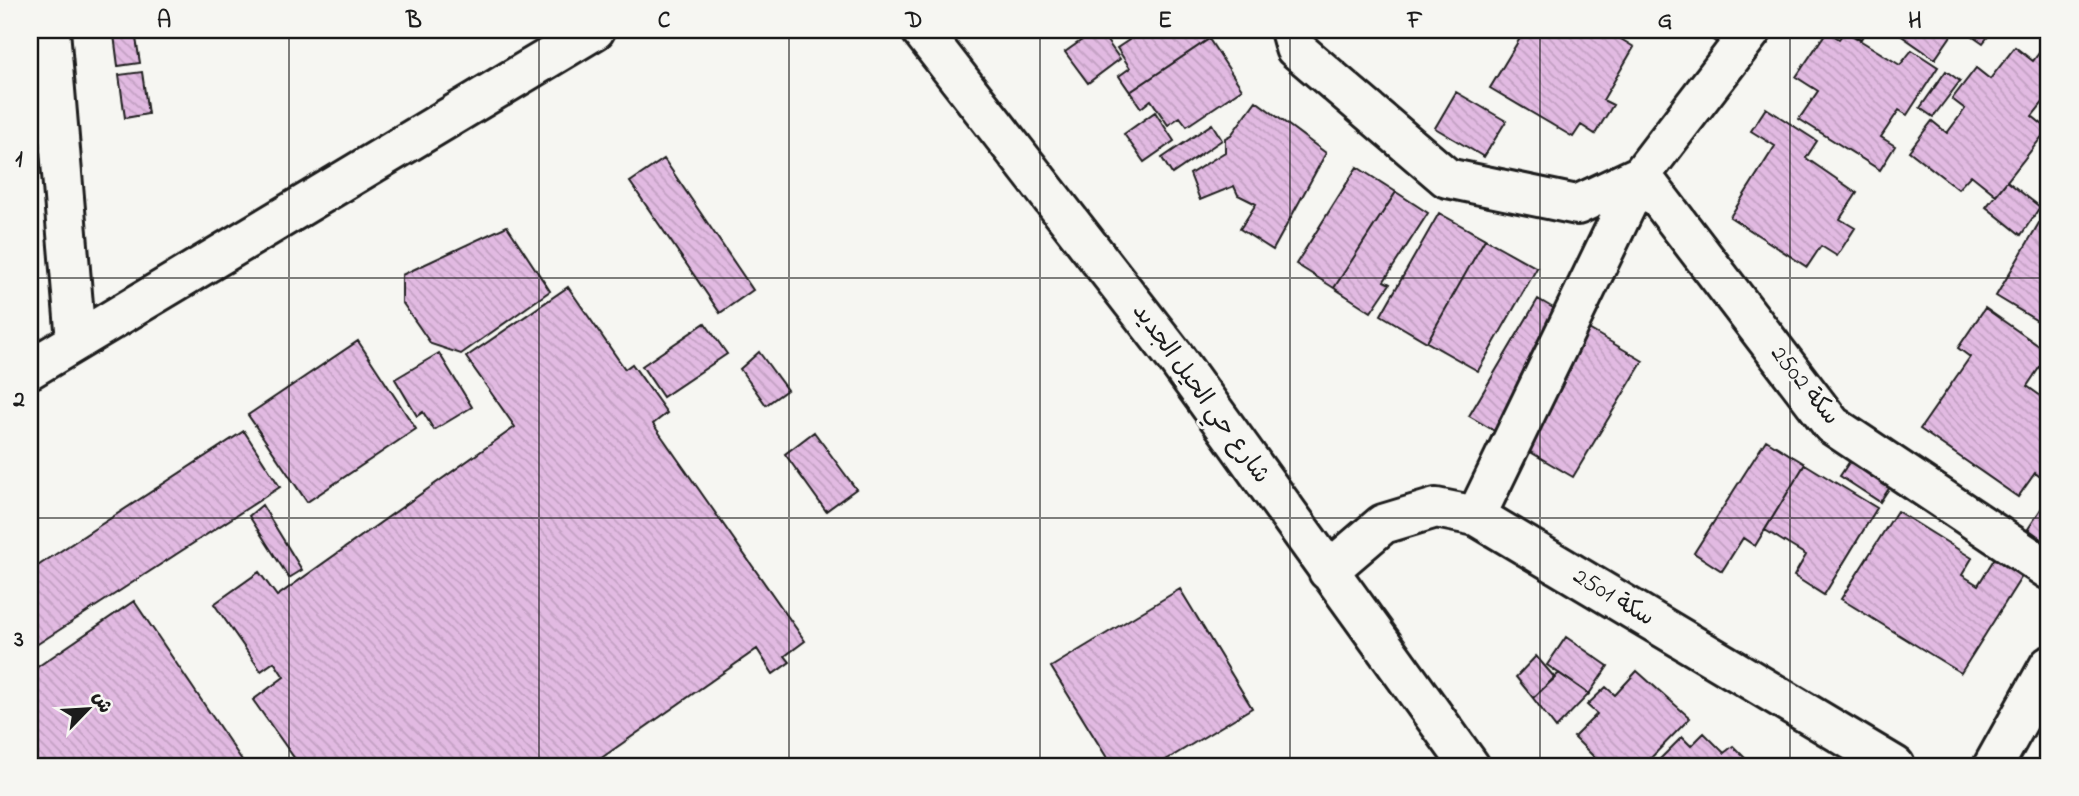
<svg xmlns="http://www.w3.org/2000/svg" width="2079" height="796" viewBox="0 0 2079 796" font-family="'Indie Flower','Playpen Sans Arabic',sans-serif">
  <defs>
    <pattern id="building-back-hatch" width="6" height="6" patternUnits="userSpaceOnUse" patternTransform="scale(1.75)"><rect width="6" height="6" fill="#e2bae2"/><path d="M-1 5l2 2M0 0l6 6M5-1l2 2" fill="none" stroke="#c19fc1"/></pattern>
  </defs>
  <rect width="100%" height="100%" fill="#f6f6f2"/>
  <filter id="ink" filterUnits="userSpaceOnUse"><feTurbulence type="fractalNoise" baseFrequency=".0143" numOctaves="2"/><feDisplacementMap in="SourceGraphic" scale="14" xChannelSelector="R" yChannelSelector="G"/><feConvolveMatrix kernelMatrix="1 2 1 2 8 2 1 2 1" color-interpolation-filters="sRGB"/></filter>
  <g filter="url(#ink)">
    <path fill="url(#building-back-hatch)" stroke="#1c1c1c" stroke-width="2" d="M1096,30h3l21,29 -32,24 -23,-31z
      M1122,30h81l6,9 -79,53 -11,-16 11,-8 -13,-20 12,-8z
      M1525,30h81l28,17 -31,53 10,5 -18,29 -14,-9 -8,12 -83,-49z
      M1700,30h27l-10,13z
      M1848,30h18l-5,9z
      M1893,30h62l-20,29z
      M1967,30h26l-10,13 -17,-12z
      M1827,31l12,8 6,-8 55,34 12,-15 26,17 -31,48 -8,-5 -18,27 14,9 -15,24 -81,-51 19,-28 -22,-14z
      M135,32l5,31 -22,3 -4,-31z
      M1209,39l33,50 -55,37 -7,-9 -12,8 -17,-25 -10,8 -11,-16z
      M2048,41l1,54 -17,21 16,13 -52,66 -25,-20 -13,14 -49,-38 23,-30 15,12 18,-24 -13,-10 24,-31 14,11 25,-32 18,14z
      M1946,71l14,10 -27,36 -13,-9z
      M142,72l6,42 -23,4 -6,-43z
      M1456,92l50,29 -22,36 -49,-29z
      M1256,101l70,52 -53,97 -33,-21 16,-25 -18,-9 -4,-9 -34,14 -10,-26 35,-22v-14l6,-3z
      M1766,108l51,33 -11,17 51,35 -17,26 15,9 -18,28 -16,-10 -14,21 -77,-50 45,-71 -24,-15z
      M1155,112l19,29 -30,21 -20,-28z
      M1212,124l10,16 -50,34 -10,-16z
      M664,159l89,131 -33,23 -90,-131z
      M1357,167l39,25 -62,96 -38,-24z
      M2007,181l33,26 -19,28 -35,-28z
      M1396,192l32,21 -44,68 6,3 -19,28 -37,-24z
      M2049,206v122l-53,-32z
      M1439,213l46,26 -58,103 -46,-27z
      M507,226l43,65 -89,63 -30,-10 -29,-42v-27z
      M1485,239l52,29 -59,103 -51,-29z
      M568,287l57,82 7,-5 35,49 -14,11 152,217 -20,15 5,6 -17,12 -16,-25 -167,117h-290l-47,-66 31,-23 -10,-15 -13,9 -47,-67 45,-32 18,24 238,-169 -49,-70z
      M1538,299l105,62 -70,116 -104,-61z
      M1985,308l64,45 -22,33 22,16v76l-2,4 -12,-9 -17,24 -98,-68 50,-72 -12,-9z
      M705,323l22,31 -64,43 -21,-31z
      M358,341l58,88 -109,73 -59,-87z
      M759,352l28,38 -21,15 -26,-36z
      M439,353l33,54 -38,23 -11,-18 -6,4 -22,-37z
      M244,431l36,56 -250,162v-78z
      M814,432l42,57 -30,22 -41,-57z
      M1766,440l39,24 -50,82 -12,-8 -21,33 -28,-18z
      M1850,461l40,26 -10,15 -40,-26z
      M1805,464l72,44 -53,87 -30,-19 12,-21 -41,-25z
      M262,505l40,65 -13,8 -40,-62z
      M2043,506l6,4v34l-21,-15z
      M1897,511l75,47 -10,17 16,10 18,-29 28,17 -63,100 -120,-74z
      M1180,589l72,119 -96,58h-44l-61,-99z
      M134,601l112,165h-216v-94z
      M1566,637l42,29 -19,28 -42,-29z
      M1536,656l19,22 -22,20 -17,-21z
      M1637,671l53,47 -47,48h-40l-29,-29 23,-23 -10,-9 19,-18 9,8z
      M1559,673l30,21 -33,34 -23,-30z
      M1704,733l20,20 9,-7 20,20h-100l29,-29 9,9z"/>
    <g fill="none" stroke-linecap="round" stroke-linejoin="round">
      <defs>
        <path id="minor" d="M50,30l26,311
          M921,30l254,327 295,409
          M1290,30l5,18 152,130 130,27 64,-30
          M1641,175l191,250 217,145
          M30,369l565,-339
          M1476,516l165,-341 111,-145
          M1328,571l55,-47 53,-16 40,8 419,250
          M1993,766l56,-100"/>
      </defs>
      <use href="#minor" stroke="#1c1c1c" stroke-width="44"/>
      <use href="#minor" stroke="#f6f6f2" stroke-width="38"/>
    </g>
  </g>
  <path fill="none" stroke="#1c1c1c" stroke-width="2" stroke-opacity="0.55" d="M289,30v736M539,30v736M789,30v736M1040,30v736M1290,30v736M1540,30v736M1790,30v736M30,278h2019M30,518h2019"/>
  <g text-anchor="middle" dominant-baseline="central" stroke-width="6" stroke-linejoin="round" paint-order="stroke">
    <g font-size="24" fill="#1c1c1c" stroke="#f6f6f2">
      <text transform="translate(1804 386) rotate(51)">سكة 2502</text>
      <text transform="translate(1200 394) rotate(54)">شارع حي الحيل الجديد</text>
      <text transform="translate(1613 598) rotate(31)">سكة 2501</text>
    </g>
  </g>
  <rect width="2079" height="796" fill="none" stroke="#f6f6f2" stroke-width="77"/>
  <g transform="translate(88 709) rotate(65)" stroke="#f6f6f2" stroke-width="5" paint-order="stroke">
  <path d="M0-5L12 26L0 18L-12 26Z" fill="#1c1c1c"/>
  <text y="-10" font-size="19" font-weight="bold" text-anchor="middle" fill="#1c1c1c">ش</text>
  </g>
  <rect x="38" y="38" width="2002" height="720" fill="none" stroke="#1c1c1c" stroke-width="2.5"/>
  <g font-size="23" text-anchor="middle" font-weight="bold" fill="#1c1c1c">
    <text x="164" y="27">A</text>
    <text x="414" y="27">B</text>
    <text x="664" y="27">C</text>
    <text x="914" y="27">D</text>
    <text x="1165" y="27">E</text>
    <text x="1415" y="27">F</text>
    <text x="1665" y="27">G</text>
    <text x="1915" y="27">H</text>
    <text x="19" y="166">1</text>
    <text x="19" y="406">2</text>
    <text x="19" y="646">3</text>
  </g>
</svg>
